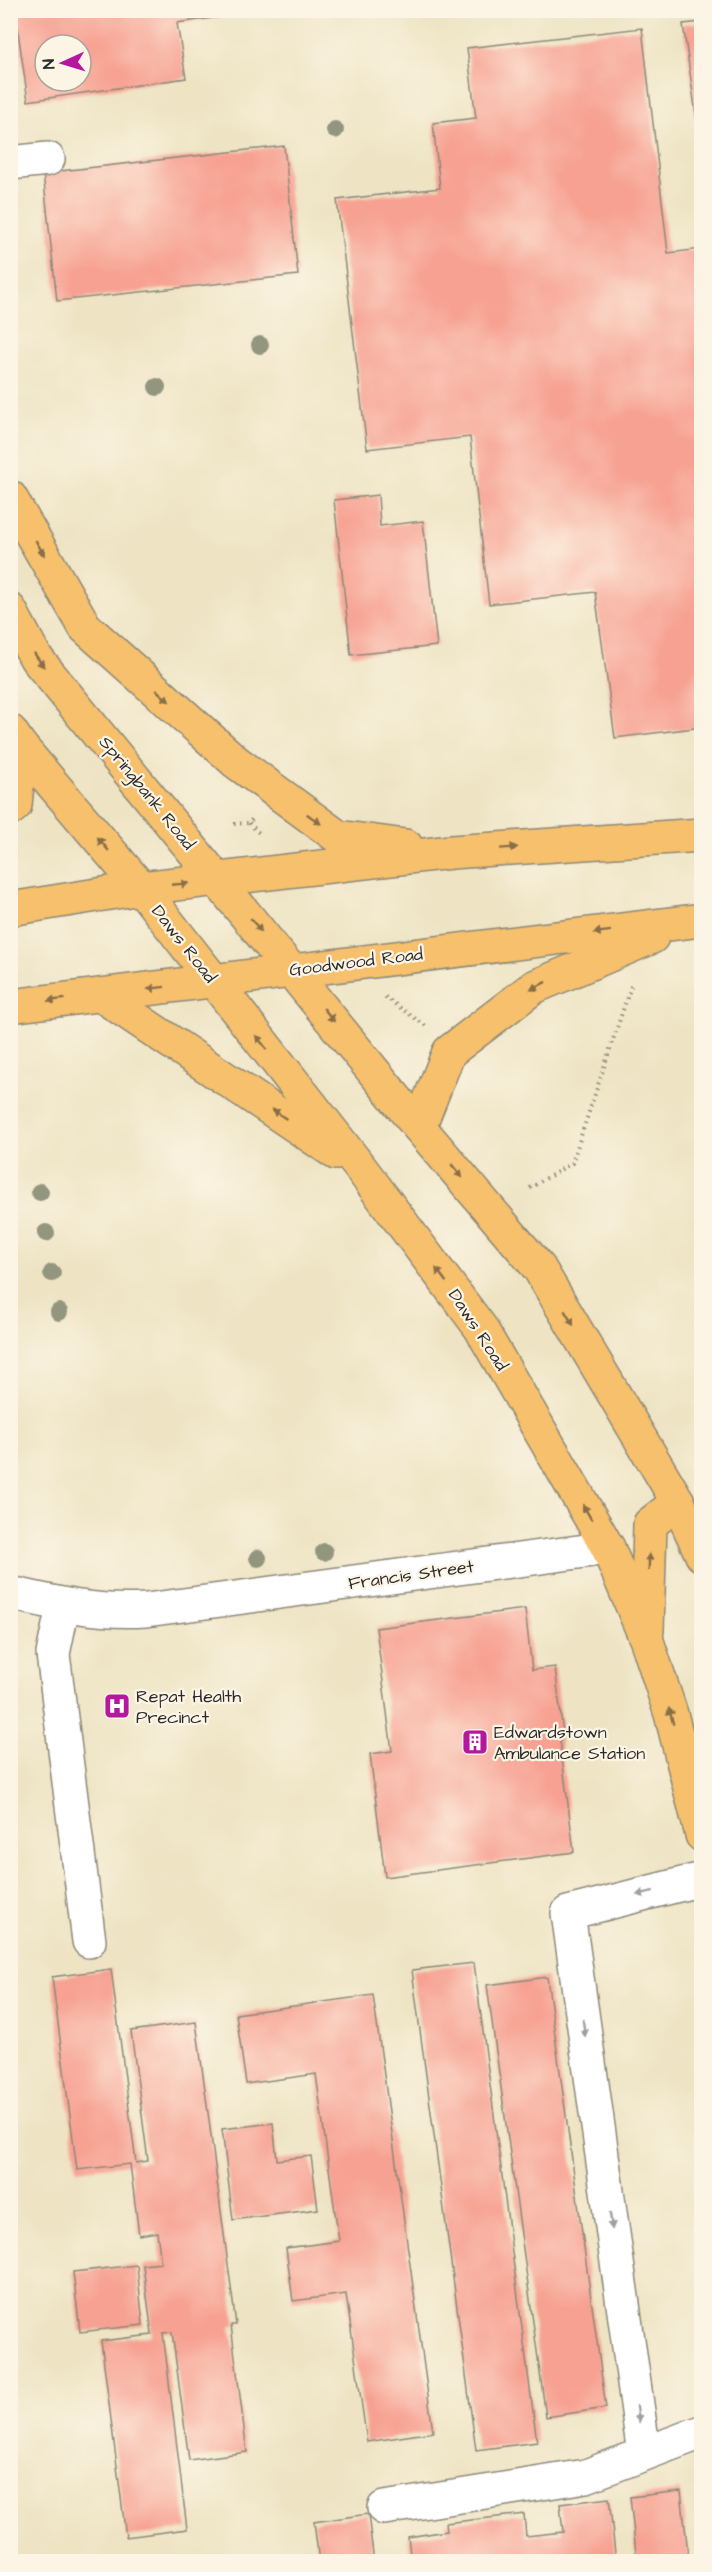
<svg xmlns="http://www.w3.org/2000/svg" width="712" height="2572" viewBox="0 0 712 2572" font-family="'Architects Daughter',sans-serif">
<rect width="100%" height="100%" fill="#fcf5e5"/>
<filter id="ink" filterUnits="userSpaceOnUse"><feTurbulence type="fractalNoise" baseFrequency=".0167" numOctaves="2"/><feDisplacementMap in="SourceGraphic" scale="12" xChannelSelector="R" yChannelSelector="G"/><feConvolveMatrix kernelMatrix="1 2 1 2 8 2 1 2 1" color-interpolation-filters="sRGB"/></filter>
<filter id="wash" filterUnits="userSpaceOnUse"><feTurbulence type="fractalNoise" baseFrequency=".008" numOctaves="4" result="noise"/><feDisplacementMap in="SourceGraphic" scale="24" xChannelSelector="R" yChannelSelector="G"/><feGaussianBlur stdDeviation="1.35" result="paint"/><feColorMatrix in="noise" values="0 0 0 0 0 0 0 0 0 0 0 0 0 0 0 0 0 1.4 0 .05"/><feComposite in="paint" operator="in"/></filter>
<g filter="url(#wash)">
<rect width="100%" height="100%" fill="#eee4c4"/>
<g id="blocks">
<g fill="#f7a192" fill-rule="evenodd">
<path d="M15,10H256V12L177,23L186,78L28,101ZM45,45H81V81H45Z"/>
<path d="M702,22V143H700L683,24Z"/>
<path d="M642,28L668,253L702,249V727L615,738L595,592L489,604L470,437L367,449L337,200L440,188L433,123L476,118L467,48Z"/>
<path d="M284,146L298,275L57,301L43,173Z"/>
<path d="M378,495L380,526L423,521L437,646L351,655L334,500Z"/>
<path d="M525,1609L532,1670L555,1667L563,1733H559L574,1852L385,1877L370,1754L392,1751L376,1628Z"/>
<path d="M474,1963L537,2442L476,2450L412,1970Z"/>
<path d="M111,1969L136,2163L148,2161L131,2031L196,2022L236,2325H231L247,2452L189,2460L172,2332L163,2333L187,2529L126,2537L101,2341L152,2335L143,2265L161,2263L157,2232L139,2235L130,2164L77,2170L52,1977Z"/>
<path d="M547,1977L606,2408L546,2417L487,1985Z"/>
<path d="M373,1995L433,2432L367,2442L346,2294L293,2301L286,2248L339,2241L316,2074L246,2084L236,2014Z"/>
<path d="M273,2123L277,2160L311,2156L318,2209L233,2220L222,2129Z"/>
<path d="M137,2265L143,2325L80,2332L73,2272Z"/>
<path d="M681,2491L689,2562H637L630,2497Z"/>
<path d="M609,2498L616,2562H411L408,2537L447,2531L446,2523L524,2514L526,2536L563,2532L560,2504Z"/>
<path d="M368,2514L374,2562H319L314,2522Z"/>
</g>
</g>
</g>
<g filter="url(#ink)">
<use href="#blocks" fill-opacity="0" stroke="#8c8878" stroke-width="1.5"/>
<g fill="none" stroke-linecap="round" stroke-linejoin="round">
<defs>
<g id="minor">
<path d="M10,163L48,159"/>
<path d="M10,1593C58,1604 97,1613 146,1610L608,1548"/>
<path d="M63,1606L53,1654L89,1941"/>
<path d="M644,2454L568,1913L702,1879"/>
<path d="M384,2508L586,2476L702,2432"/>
</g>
<g id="major">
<path d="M10,497L85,627L236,762L338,837L406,846"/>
<path d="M10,610L36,658L419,1127L539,1268L678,1502L702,1555"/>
<path d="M10,731L21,747L141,888L362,1170L480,1327L608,1548L647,1641L671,1714L702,1835"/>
<path d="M10,809L15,805L21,747"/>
<path d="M10,909L141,888L451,852L702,835"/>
<path d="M101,995L336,1153"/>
<path d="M10,1006L702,920"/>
<path d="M419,1127L449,1052L534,987L652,937"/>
<path d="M647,1631L650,1524L678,1502"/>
</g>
</defs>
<use href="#minor" stroke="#8c8878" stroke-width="36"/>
<use href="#major" stroke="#8c8878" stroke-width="36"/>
<g stroke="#8c8878" stroke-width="4" stroke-dasharray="1.5 4.5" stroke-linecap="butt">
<path d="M249,823L259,833"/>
<path d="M234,824L249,823L253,818"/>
<path d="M385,997L426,1026"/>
<path d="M530,1188L572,1163L632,983"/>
</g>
<use href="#minor" stroke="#fff" stroke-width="33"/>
<use href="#major" stroke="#f7c06c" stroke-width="33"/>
</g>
<g fill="#93967e">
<circle cx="335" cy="130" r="9"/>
<circle cx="260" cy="345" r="9"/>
<circle cx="157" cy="387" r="9"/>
<circle cx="40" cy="1192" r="9"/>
<circle cx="46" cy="1233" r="9"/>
<circle cx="52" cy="1273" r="9"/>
<circle cx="59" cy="1312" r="9"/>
<circle cx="324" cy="1552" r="9"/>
<circle cx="258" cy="1558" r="9"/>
</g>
<defs><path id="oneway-solid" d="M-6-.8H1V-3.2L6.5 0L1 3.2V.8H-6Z" transform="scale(1.5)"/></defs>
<g fill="#876e48">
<use href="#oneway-solid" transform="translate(40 548) rotate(60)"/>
<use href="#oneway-solid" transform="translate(39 660) rotate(54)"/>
<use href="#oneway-solid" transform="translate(163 696) rotate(42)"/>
<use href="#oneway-solid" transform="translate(314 819) rotate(36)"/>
<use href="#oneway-solid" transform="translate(103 844) rotate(-130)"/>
<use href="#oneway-solid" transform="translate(509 848) rotate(-4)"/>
<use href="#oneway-solid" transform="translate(180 884) rotate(-5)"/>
<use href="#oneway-solid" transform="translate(256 925) rotate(51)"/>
<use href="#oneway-solid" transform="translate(602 932) rotate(173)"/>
<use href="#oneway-solid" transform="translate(538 986) rotate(153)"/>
<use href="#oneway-solid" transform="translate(156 988) rotate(173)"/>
<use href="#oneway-solid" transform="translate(56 1000) rotate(173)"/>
<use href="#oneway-solid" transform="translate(329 1015) rotate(51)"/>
<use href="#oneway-solid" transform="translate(261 1042) rotate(-129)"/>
<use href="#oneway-solid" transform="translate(279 1114) rotate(-146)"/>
<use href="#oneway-solid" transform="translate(457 1171) rotate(50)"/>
<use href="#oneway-solid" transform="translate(441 1275) rotate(-127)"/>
<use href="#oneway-solid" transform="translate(569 1318) rotate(59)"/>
<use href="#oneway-solid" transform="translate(587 1512) rotate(-120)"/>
<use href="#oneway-solid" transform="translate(649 1562) rotate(-88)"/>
<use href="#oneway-solid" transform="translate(671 1716) rotate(-106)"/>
</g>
<g fill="#a0a0a0">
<use href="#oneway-solid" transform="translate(645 1893) rotate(166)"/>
<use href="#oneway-solid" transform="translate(584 2028) rotate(82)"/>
<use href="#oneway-solid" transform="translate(611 2221) rotate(82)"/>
<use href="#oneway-solid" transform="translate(638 2414) rotate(82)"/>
</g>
</g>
<defs>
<symbol id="hospital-square" viewBox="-11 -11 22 22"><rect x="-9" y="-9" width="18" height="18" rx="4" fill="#b5179e" stroke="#fcf5e5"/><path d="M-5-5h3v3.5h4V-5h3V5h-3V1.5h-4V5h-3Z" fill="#fff"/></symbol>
<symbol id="building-square" viewBox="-11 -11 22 22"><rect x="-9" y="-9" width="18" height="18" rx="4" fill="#b5179e" stroke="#fcf5e5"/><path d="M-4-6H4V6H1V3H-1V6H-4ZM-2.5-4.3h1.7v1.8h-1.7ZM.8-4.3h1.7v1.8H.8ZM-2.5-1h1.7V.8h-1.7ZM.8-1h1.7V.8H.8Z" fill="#fff"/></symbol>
</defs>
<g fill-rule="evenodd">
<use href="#hospital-square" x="102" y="1691" width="30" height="30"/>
<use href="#building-square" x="460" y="1727" width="30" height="30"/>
</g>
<g text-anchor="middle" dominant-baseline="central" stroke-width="4.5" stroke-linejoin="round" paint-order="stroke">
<g font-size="18" fill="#2b2b2b" stroke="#fcf5e5">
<text transform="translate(147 793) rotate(51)">Springbank Road</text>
<text transform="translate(184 944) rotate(52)">Daws Road</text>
<text transform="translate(356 962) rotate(-7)">Goodwood Road</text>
<text transform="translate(478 1330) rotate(57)">Daws Road</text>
<text transform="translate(411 1575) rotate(-8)">Francis Street</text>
</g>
<g font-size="18" fill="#2b2b2b" stroke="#fcf5e5" text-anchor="start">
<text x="136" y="1696">Repat Health<tspan x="136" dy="21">Precinct</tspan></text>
<text x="494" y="1732">Edwardstown<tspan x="494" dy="21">Ambulance Station</tspan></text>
</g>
</g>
<rect width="712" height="2572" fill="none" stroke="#fcf5e5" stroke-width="36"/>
<g transform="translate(63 63) rotate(266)"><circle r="28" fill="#fcf5e5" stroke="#a8a49b" stroke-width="1.5"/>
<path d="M0-4.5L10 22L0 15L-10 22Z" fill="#b5179e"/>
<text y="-9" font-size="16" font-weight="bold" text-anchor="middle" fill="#2b2b2b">N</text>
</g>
</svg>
